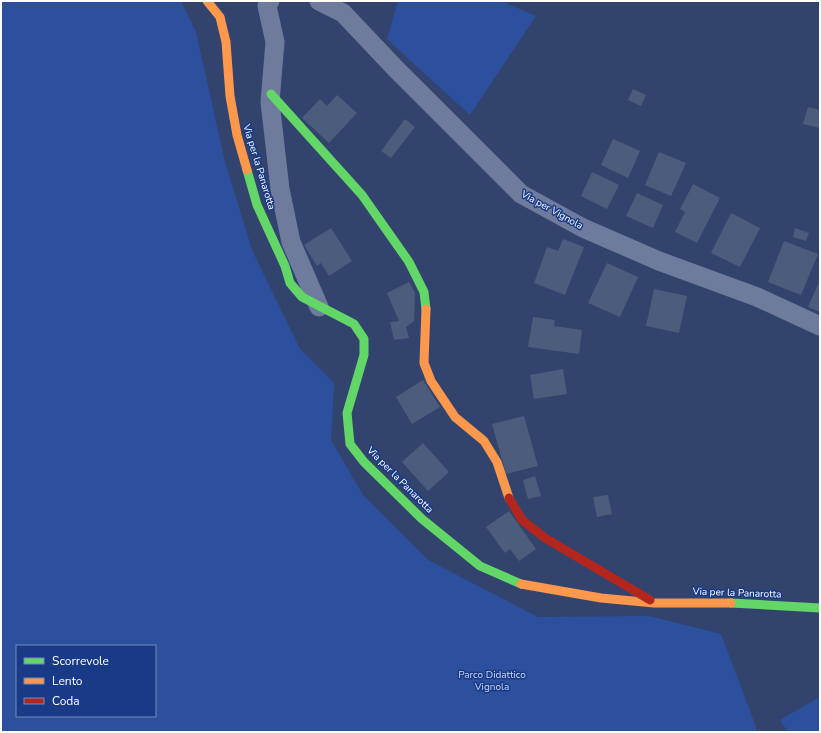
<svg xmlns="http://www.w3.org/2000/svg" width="821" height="733" viewBox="0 0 821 733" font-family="'Nunito Sans',sans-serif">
<rect width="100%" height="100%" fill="#32446e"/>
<g fill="#2d509e" fill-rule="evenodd">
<path d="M1,1H181L196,32L225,162L252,250L300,349L334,383L331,440L363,495L428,560L538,617L649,616L721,634L756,727V732H1ZM17,646H155V716H17Z"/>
<path d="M398,1H501L536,16L470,115L387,39Z"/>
<path d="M820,697V732H788L780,720Z"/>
</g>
<g fill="#4c5c7d">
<path d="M633,89L646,95L641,106L628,100Z"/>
<path d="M337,95L357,113L329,143L302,118L320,99L327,106Z"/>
<path d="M808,107L820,110V128L803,124Z"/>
<path d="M405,119L415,127L391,158L381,151Z"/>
<path d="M613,139L640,151L628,178L601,165Z"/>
<path d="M659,152L686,163L671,196L645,185Z"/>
<path d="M592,172L619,185L607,209L581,196Z"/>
<path d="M693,184L720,198L697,243L675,232L685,212L680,209Z"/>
<path d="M637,193L663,205L653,228L626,216Z"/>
<path d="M731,213L760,228L740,267L711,253Z"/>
<path d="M331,228L352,261L329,276L321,263L317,266L304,245Z"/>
<path d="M795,228L809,233L806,241L793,237Z"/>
<path d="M563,239L584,247L565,295L534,283L547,247L558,251Z"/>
<path d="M784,241L818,254L801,295L768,282Z"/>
<path d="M607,263L638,277L620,317L588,303Z"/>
<path d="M820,280V312L808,307Z"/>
<path d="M409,282L415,293L414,321L406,327L409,338L394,340L390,322L399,321L387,293Z"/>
<path d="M654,289L687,296L679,333L646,326Z"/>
<path d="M533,317L555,320L554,326L582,330L579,354L528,347Z"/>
<path d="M563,369L567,394L534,399L530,375Z"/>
<path d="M423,380L440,407L412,424L396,397Z"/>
<path d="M524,416L538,466L506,474L492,424Z"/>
<path d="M423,443L449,472L428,491L402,462Z"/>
<path d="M535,476L541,496L528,499L523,480Z"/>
<path d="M608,495L612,514L597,517L593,497Z"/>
<path d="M509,511L536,549L519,561L510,549L505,553L486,527Z"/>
</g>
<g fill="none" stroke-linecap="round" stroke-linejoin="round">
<g stroke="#6e7b9c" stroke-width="19">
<path d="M270,1L267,6L275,42L270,102L280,189L291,242L319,307"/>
<path d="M319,1L343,13L395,68L521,194L583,228L659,261L757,297L820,326"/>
</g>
<g stroke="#63d668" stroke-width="9">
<path d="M271,94L362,195L409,262L424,292L426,309"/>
<path d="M247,170L257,205L285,266L290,283L302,297L354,324L364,339V355L347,413L350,444L364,462L422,519L480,566L521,584"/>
<path d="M731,603L820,608"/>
</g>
<g stroke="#ff974d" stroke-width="9">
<path d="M207,1L220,17L226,42L230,96L237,135L247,170"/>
<path d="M426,309L424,363L431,381L455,417L484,441L497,462L509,498"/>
<path d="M521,584L601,598L654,603H731"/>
</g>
<path stroke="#b3261e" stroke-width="9" d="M509,498L522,520L545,538L650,600"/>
</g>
<g text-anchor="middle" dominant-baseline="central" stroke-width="3" stroke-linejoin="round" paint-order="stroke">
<g font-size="10" fill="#fff" stroke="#193a87">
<text transform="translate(259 167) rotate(73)">Via per la Panarotta</text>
<text transform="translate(552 210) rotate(29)">Via per Vignola</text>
<text transform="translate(400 480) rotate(45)">Via per la Panarotta</text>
<text transform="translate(737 593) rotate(2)">Via per la Panarotta</text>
</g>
<g font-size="10" fill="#c6d6f9" stroke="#193a87">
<text x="492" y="675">Parco Didattico<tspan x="492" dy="12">Vignola</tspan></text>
</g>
</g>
<rect width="821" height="733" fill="none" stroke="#ffffff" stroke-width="4"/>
<rect x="16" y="645" width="140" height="72" fill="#193a87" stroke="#7589b7"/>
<rect x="24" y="658" width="20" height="6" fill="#63d668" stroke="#7589b7"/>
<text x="52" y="665" font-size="12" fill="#ffffff">Scorrevole</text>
<rect x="24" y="678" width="20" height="6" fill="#ff974d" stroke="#7589b7"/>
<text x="52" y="685" font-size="12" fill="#ffffff">Lento</text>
<rect x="24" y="698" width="20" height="6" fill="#b3261e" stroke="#7589b7"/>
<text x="52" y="705" font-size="12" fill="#ffffff">Coda</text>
</svg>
